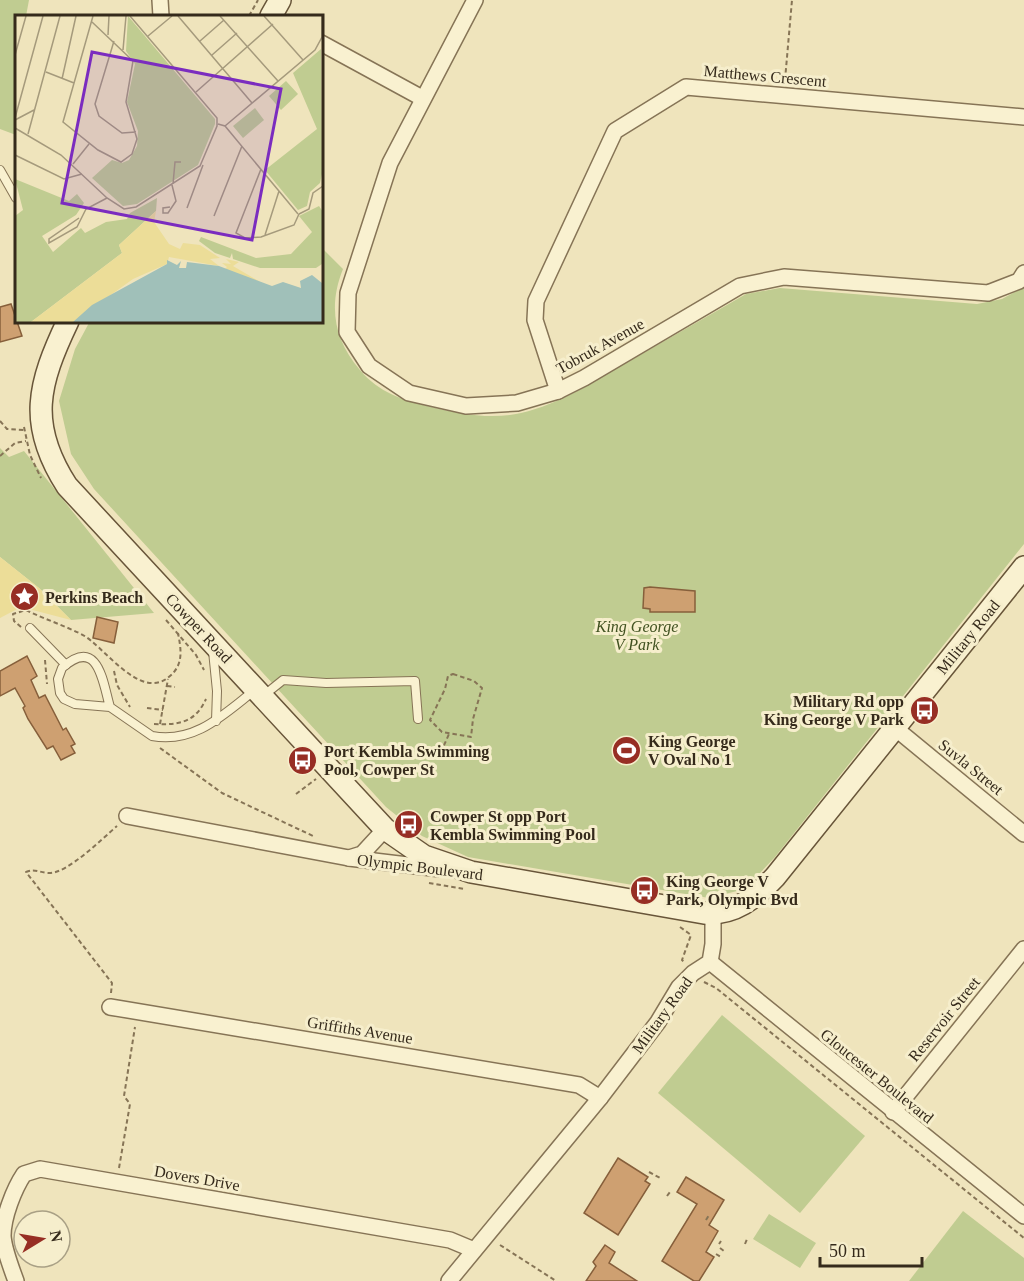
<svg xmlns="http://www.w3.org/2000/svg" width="1024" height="1281" viewBox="0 0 1024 1281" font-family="Georgia,serif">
<rect width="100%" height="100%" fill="#efe4bc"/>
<g fill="#c0cc91">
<path d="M0,0H29L26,16H16V135L0,129Z"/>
<path d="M321,247L343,269C328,306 334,340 360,370C379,393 403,400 431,407C460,414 491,420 521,413C560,404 593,382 628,362C667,339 707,317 746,294L780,288L977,304L1002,299L1024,287V544L775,857L745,889L709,898L468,857L422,836L386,807L94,489L71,454L59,401L75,349L90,321H321Z"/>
<path d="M0,448L9,457L24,451L154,613L71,620L39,588L0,557Z"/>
<path d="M722,1015L865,1136L800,1213L658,1093Z"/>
<path d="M963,1211L1024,1258V1281H909Z"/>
<path d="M769,1214L816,1243L800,1268L753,1239Z"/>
</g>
<path fill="#ecdd98" d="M0,557L39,588L71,620L21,607L0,618Z"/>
<g fill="#cea071" stroke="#865f3b" stroke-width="1.5">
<path d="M11,304L22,336L0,342V307Z"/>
<path d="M650,587L695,591V612H650V609L643,608L644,588Z"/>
<path d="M97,617L118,622L114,643L93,638Z"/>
<path d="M27,656L37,676L31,680L39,698L45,695L63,730L66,728L75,744L71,746L75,753L61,760L53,746L47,749L28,719L23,708L25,706L15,688L0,696V671Z"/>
<path d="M618,1158L648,1177L645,1181L650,1184L618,1235L584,1213Z"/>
<path d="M686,1177L724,1200L709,1225L718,1231L706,1252L714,1257L699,1281H694L662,1261L697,1204L677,1192Z"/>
<path d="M605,1245L615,1252L609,1263L637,1281H586L596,1266L593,1262Z"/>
</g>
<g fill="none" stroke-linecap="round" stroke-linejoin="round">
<defs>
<g id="service">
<path d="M0,170L16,198"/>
<path d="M30,628L66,665"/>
<path d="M213,651L217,691L216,721"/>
<path d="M263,696L283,680L326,683L415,681L418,719"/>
<path d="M110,707C103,684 99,635 62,668L58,679L60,693L64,699L75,704L110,707L152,736C195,744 224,714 255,690"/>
</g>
<g id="minor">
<path d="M160,0L161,16"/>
<path d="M475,0L390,163L348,293L347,332L369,366L409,393L466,406L517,403L558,391L584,378L740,286L784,277L988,293L1019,281L1024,273"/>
<path d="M321,43L422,98"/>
<path d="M558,391L535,320L536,301L615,131L686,87L1024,117"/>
<path d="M895,728L1024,834"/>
<path d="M127,816L349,858L441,869"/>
<path d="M349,858L362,854L385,829"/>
<path d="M710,962L1024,1216"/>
<path d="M110,1007L579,1085L600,1098"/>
<path d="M893,1112L1024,949"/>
<path d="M16,1281C11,1267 4,1250 3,1236C3,1217 14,1189 24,1174L40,1169L450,1240L474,1250"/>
<path d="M449,1281L600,1098L658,1022L679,987L693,973L710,962L713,944V914"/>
</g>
<g id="secondary">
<path d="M271,16L280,0"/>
<path d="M68,321C38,384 27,424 67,486L385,829L424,856L471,872L704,913C735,915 755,898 775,877L1024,567"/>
</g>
</defs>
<use href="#service" stroke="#867456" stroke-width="10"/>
<use href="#minor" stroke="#867456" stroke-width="18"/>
<use href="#secondary" stroke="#685539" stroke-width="24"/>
<g stroke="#867456" stroke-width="2" stroke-dasharray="4.5 3" stroke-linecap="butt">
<path d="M249,16L258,0"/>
<path d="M785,80L792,0"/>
<path d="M0,421L7,429L24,430"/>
<path d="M24,427L30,455L41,478"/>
<path d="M0,456L15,443L26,441"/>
<path d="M166,620L196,655L204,670"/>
<path d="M21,627L14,621L13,614L26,610C44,619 63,625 81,634C104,645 140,703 170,676C184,664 181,649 178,633"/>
<path d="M45,660L47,684"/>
<path d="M114,671L117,685L130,707"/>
<path d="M453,674L474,681L482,688L473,719L471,737L442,732L430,720L445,689L448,676Z"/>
<path d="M167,686L175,687"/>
<path d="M147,708L163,710"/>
<path d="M154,724C179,725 195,723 206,699"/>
<path d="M160,724L168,679"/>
<path d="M160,748L222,793L313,836"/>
<path d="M426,755L441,752L449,734"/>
<path d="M296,794L316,779"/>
<path d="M429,883L465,889"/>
<path d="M680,927L691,935L682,960L685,963"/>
<path d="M704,982L716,988L1024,1238"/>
<path d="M111,993L112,983L26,872C35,868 40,873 49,873C67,874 103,838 117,826"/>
<path d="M119,1168L130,1104L124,1096L135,1027"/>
<path d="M649,1172L662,1179"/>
<path d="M667,1196L670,1192"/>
<path d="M706,1220L709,1215"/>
<path d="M719,1244L721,1241"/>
<path d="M745,1244L747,1239"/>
<path d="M500,1245L556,1281"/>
<path d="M720,1248L724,1251"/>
<path d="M716,1254L721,1257"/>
</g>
<use href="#service" stroke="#f9f1d0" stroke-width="8"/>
<use href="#minor" stroke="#f9f1d0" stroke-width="15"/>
<use href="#secondary" stroke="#f9f1d0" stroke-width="21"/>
</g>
<defs>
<symbol id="sight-disc" viewBox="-11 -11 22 22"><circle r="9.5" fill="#972e24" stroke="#f6eecc"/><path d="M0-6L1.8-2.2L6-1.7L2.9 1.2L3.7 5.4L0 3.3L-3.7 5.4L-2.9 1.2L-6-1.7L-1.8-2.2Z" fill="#fff"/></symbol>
<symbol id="bus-disc" viewBox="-11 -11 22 22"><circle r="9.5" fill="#972e24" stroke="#f6eecc"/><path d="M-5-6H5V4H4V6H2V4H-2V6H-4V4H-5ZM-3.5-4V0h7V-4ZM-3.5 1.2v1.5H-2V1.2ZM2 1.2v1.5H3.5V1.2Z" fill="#fff"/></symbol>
<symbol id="stadium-disc" viewBox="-11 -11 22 22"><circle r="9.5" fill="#972e24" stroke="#f6eecc"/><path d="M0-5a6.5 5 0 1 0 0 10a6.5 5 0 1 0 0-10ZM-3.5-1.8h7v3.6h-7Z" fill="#fff"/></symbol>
</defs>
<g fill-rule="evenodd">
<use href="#sight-disc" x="8" y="580" width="33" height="33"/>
<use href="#bus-disc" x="908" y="694" width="33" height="33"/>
<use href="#stadium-disc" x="610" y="734" width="33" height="33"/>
<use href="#bus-disc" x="286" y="744" width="33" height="33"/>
<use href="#bus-disc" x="392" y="808" width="33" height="33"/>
<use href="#bus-disc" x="628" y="874" width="33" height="33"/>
</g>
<g text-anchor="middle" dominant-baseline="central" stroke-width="6" stroke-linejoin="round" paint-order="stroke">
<g font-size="16" fill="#352a1b" stroke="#f6eecc">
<text transform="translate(765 76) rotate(5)">Matthews Crescent</text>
<text transform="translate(600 346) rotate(-29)">Tobruk Avenue</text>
<text transform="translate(199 628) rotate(47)">Cowper Road</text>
<text transform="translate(968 637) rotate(-51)">Military Road</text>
<text transform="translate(971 767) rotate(39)">Suvla Street</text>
<text transform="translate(420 867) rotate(7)">Olympic Boulevard</text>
<text transform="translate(662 1015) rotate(-54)">Military Road</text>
<text transform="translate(944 1019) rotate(-51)">Reservoir Street</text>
<text transform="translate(360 1030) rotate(9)">Griffiths Avenue</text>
<text transform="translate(877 1076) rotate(39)">Gloucester Boulevard</text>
<text transform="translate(197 1178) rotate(10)">Dovers Drive</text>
</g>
<g font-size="16" font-weight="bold" fill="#352a1b" stroke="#f6eecc" text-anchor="start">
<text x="45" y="597">Perkins Beach</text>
<text x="904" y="701" text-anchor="end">Military Rd opp<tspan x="904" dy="18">King George V Park</tspan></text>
<text x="648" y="741">King George<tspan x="648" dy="18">V Oval No 1</tspan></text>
<text x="324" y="751">Port Kembla Swimming<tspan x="324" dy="18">Pool, Cowper St</tspan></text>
<text x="430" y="816">Cowper St opp Port<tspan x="430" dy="18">Kembla Swimming Pool</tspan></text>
<text x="666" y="881">King George V<tspan x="666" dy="18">Park, Olympic Bvd</tspan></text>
</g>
<g font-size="16" font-style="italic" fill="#415221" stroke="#f6eecc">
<text x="637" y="626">King George<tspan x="637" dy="18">V Park</tspan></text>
</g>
</g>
<g transform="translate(15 15)">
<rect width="308" height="308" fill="#efe4bc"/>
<path d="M113,1L200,104V109L183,150L122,189L108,191L77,163L97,145L107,148L114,145L122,131L123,116L112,87L120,49L111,36ZM306,34L307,159L305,168L295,177L292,191L283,195L250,155L302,114L278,58ZM271,66L283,79L266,95L254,81ZM240,93L249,105L228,123L218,111ZM0,164L54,186L62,179L69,188L61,200L27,221L38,237L66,213L70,218L91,207L112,204L115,198L142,183L141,196L104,230L107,238L16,307H0V201L8,195ZM304,191L308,197L307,249L301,253H245L218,244L217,238L215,243L200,238L184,226L186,222L241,243L276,239L297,217L284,201Z" fill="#c0cc91"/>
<path d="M141,196L139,207L154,229L165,234L168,228L185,230L205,243L195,244L204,251L154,242L152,249L118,264L58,307H16L107,238L104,230ZM211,244L224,247L218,251L252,271L209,255L212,252L207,248L216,249Z" fill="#ecdd98"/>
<path d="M152,245L162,250L166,246L164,253H171L172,247L204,251L257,271L268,267L286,273L285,266L297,260L307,268V307H58L77,290L152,249Z" fill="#a0c0b9"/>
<path fill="none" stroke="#a59a7c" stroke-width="1.5" d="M163,1L237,88M205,1L263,66M249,1L288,45M77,7L118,46L111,87L122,124L117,139L106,147L83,135L48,107L78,1M93,20L94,1M133,21L157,1M99,26L80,89L84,101L107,118L121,117M185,26L209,5M108,35L111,1M0,40L11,1M197,40L222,18M31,57L59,68M47,64L61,1M181,77L258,9M0,103L28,1M0,105L19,95M203,109L210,111L283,199M210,111L300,35L307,22V1M0,113L46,140L92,183L109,194L121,192L185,151L202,111V103L115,1M13,119L45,1M0,140L49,164L67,159M58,149L74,129M246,154L221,218L230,223L246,222L279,210L284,199M158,169L160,147H166M155,192L148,193V198H153L161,186L157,170M172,193L188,150M284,199L294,194L298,178L308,171M199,201L227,131M64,203L34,224V228L62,212L71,194L92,183M250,220L264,176"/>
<path fill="#7b2cbf" fill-opacity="0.15" stroke="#7b2cbf" stroke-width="3" d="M77,37L266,74L237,225L47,188Z"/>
<rect width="308" height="308" fill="none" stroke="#352a1b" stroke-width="3"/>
</g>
<g transform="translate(42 1239) rotate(79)"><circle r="28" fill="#f6eecc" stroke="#a9a085" stroke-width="1.5"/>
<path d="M0-4.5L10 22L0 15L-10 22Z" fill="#972e24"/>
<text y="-9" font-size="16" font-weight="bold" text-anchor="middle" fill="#352a1b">N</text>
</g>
<path d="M820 1257v9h102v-9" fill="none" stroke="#352a1b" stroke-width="3"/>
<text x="829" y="1257" font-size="18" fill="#352a1b" stroke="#f6eecc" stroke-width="4.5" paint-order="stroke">50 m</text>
</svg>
